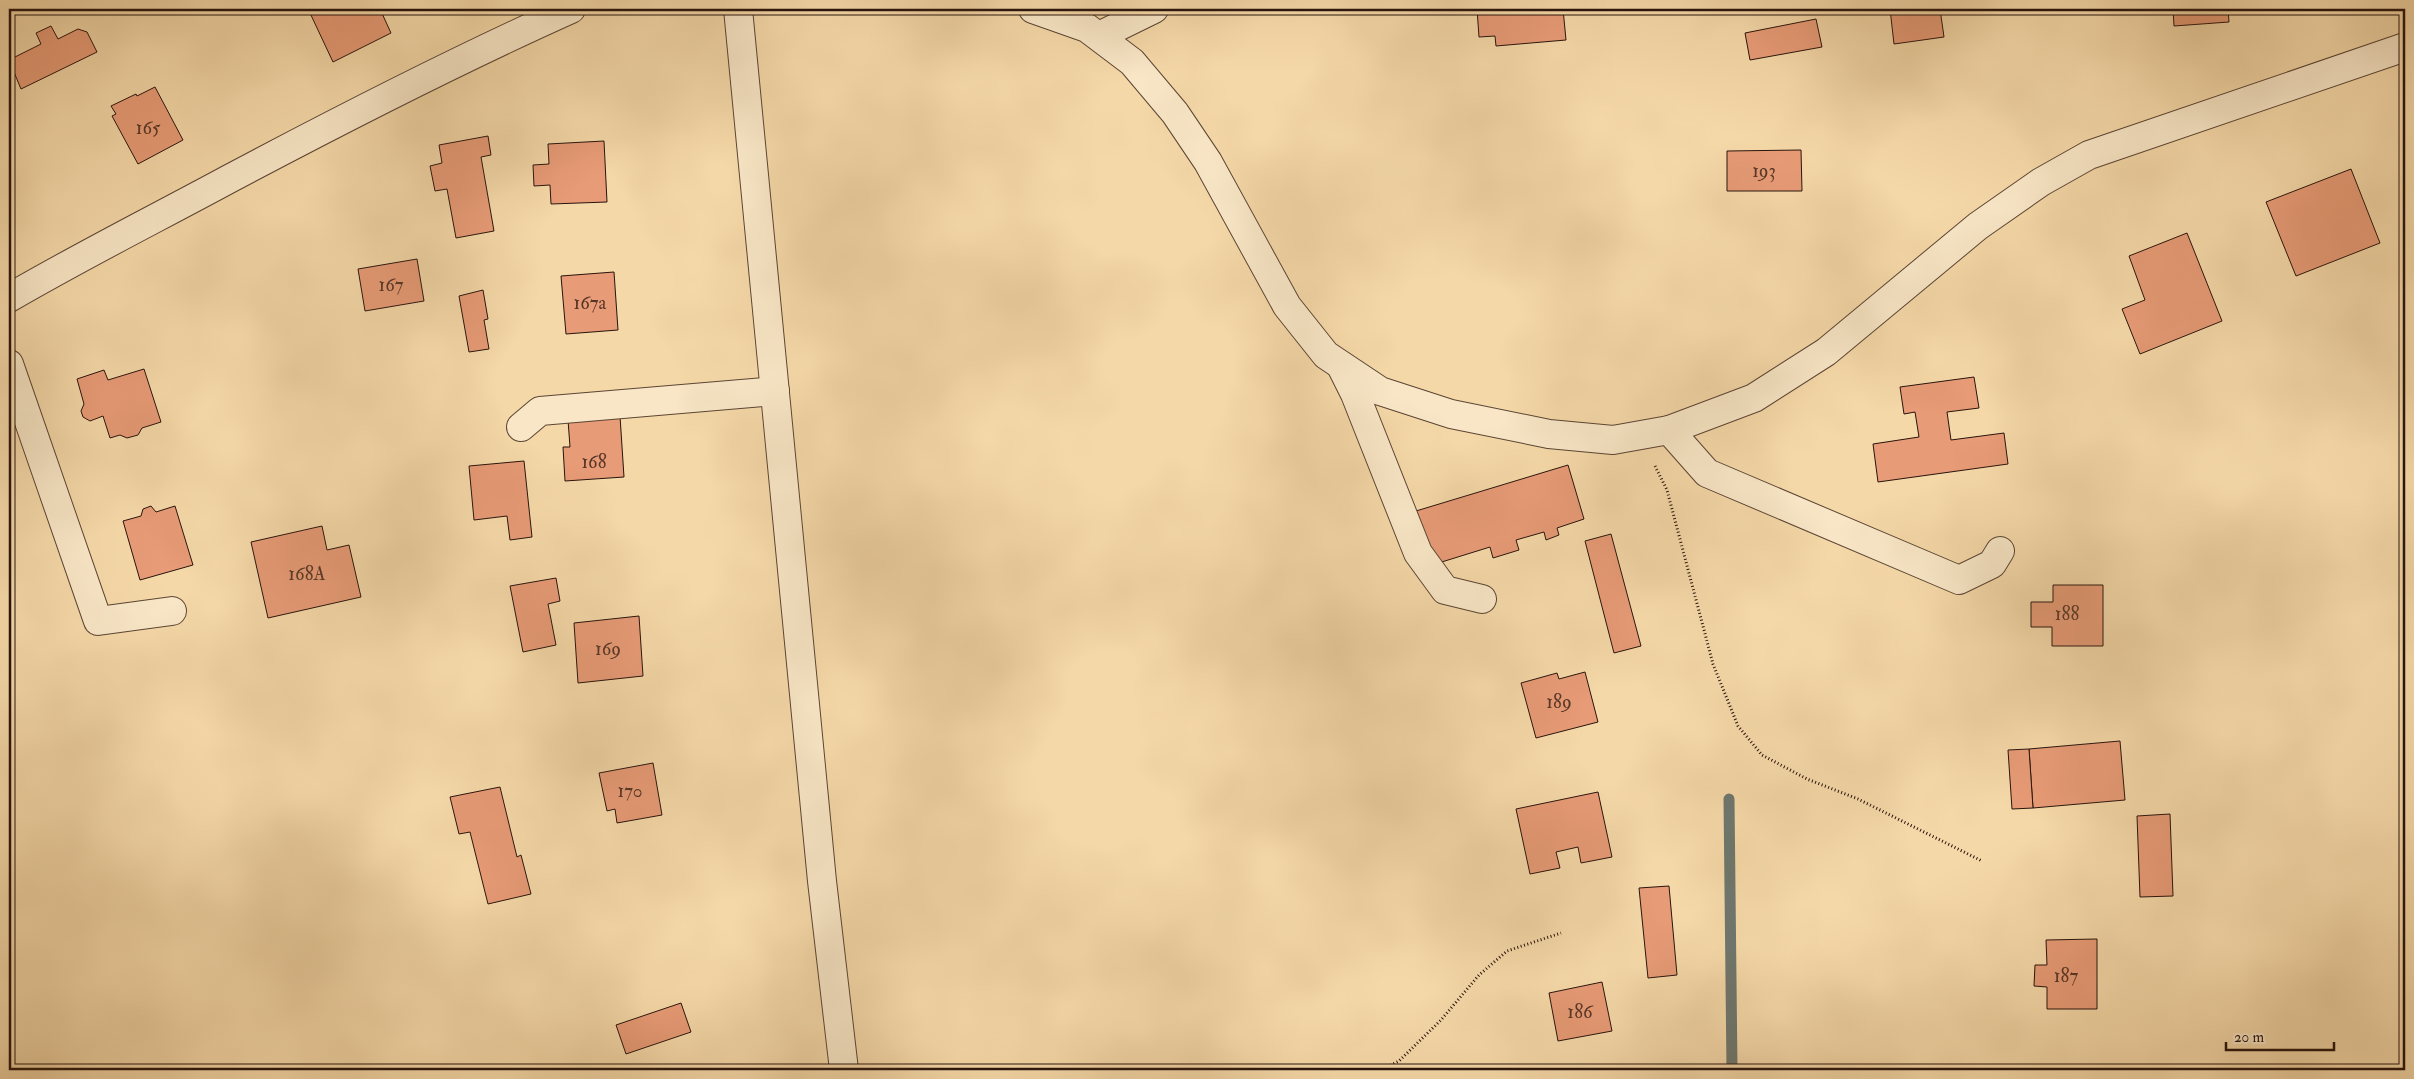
<svg xmlns="http://www.w3.org/2000/svg" width="2414" height="1079" viewBox="0 0 2414 1079" font-family="'IM FELL Double Pica',serif">
<rect width="100%" height="100%" fill="#f5d8a8"/>
<filter id="stains"><feTurbulence type="fractalNoise" baseFrequency=".004" numOctaves="4"/><feColorMatrix values="0 0 0 0 .2 0 0 0 0 .09 0 0 0 0 .02 0 0 0 .5 -.17"/></filter>
<radialGradient id="worn" r=".72"><stop offset=".6" stop-color="#630" stop-opacity="0"/><stop offset="1" stop-color="#630" stop-opacity=".3"/></radialGradient>
<g fill="none" stroke-linecap="round" stroke-linejoin="round">
<path stroke="#6e776e" stroke-width="11" d="M1729,799L1732,1070"/>
</g>
<g fill="#e79b76" stroke="#28140d">
<path d="M312,9H380L391,33L333,62L310,13L313,11Z"/>
<path d="M1477,9H1563L1566,40L1496,46L1495,36L1479,37Z"/>
<path d="M1890,9H1940L1944,37L1894,44Z"/>
<path d="M2173,9H2228L2229,22L2174,26Z"/>
<path d="M1816,19L1822,47L1750,60L1745,33Z"/>
<path d="M51,26L58,39L78,29L87,32L97,52L21,89L9,60L41,44L36,33Z"/>
<path d="M155,87L183,140L138,164L112,116L116,114L111,106L136,94L137,96Z"/>
<path d="M488,136L491,155L481,157L494,231L456,238L447,189L435,191L430,166L442,163L439,145Z"/>
<path d="M604,141L607,202L551,204L550,185L534,186L533,165L549,164L548,144Z"/>
<path d="M1801,150L1802,191H1727V151Z"/>
<path d="M2351,169L2380,243L2296,276L2266,202Z"/>
<path d="M2187,233L2222,321L2140,354L2122,309L2145,300L2129,256Z"/>
<path d="M417,259L424,301L365,311L358,269Z"/>
<path d="M614,272L618,330L566,334L561,276Z"/>
<path d="M483,290L488,319L484,320L489,349L469,352L459,296Z"/>
<path d="M144,369L161,422L142,428L138,435L127,438L120,435L110,438L103,416L90,421L83,417L81,411L84,404L77,379L104,370L108,380Z"/>
<path d="M1974,377L1979,408L1947,412L1951,440L2004,433L2008,464L1878,482L1873,444L1919,437L1915,412L1904,414L1900,387Z"/>
<path d="M620,416L624,477L565,481L563,447H570L568,420Z"/>
<path d="M524,461L532,537L510,540L507,516L474,520L469,466Z"/>
<path d="M1568,465L1584,519L1557,528L1559,535L1546,540L1544,532L1516,540L1519,550L1493,558L1490,547L1432,565L1416,511Z"/>
<path d="M151,506L156,512L175,506L193,565L140,580L123,521L141,516L143,509Z"/>
<path d="M322,526L327,550L349,545L361,597L268,618L251,542Z"/>
<path d="M1611,534L1641,646L1614,653L1585,541Z"/>
<path d="M556,578L560,601L548,604L556,645L523,652L510,586Z"/>
<path d="M2053,585H2103V646H2052V627H2031V602H2053Z"/>
<path d="M639,616L643,676L578,683L574,623Z"/>
<path d="M1585,672L1598,722L1536,738L1521,683L1557,673L1559,679Z"/>
<path d="M2120,741L2125,800L2033,808L2029,749Z"/>
<path d="M2029,749L2033,808L2012,809L2008,750Z"/>
<path d="M653,763L662,815L617,823L615,809L607,811L599,773Z"/>
<path d="M500,787L517,857L521,855L531,894L488,904L470,832L459,834L450,797Z"/>
<path d="M1598,792L1612,857L1581,863L1578,847L1556,852L1560,868L1530,874L1516,809Z"/>
<path d="M2170,814L2173,896L2140,897L2137,816Z"/>
<path d="M1669,886L1677,975L1648,978L1639,888Z"/>
<path d="M2097,939V1009H2047V987L2034,986L2035,965H2047L2046,940Z"/>
<path d="M1602,982L1612,1031L1558,1041L1549,993Z"/>
<path d="M681,1003L691,1032L626,1054L616,1025Z"/>
</g>
<g fill="none" stroke-linecap="round" stroke-linejoin="round">
<defs>
<g id="minor">
<path d="M738,9L822,881L844,1070"/>
<path d="M1033,9L1087,28L1132,62L1175,113L1208,162L1287,306L1326,355L1380,391L1451,414L1549,434L1613,440L1669,430L1754,398L1826,352L1978,226L2041,182L2089,155L2405,47"/>
<path d="M1099,36L1154,9"/>
<path d="M9,298C81,256 155,219 229,179C342,119 455,61 571,9"/>
<path d="M9,364L98,621L172,611"/>
<path d="M1341,366L1355,394L1418,553L1445,590L1482,599"/>
<path d="M521,427L540,411L775,391"/>
<path d="M1669,430L1707,473L1959,580L1992,564L2000,551"/>
</g>
</defs>
<use href="#minor" stroke="#5b4534" stroke-width="30"/>
<g stroke="#28140d" stroke-width="3" stroke-dasharray="1 2.5" stroke-linecap="butt">
<path d="M1655,466L1667,490L1713,664L1738,726L1762,755L1807,779L1858,799L1982,861"/>
<path d="M1381,1070L1399,1061L1441,1020L1479,975L1507,951L1561,933"/>
</g>
<use href="#minor" stroke="#f8e6c6" stroke-width="28"/>
</g>
<g text-anchor="middle" dominant-baseline="central" stroke-width="5" stroke-linejoin="round" paint-order="stroke">
<g font-size="19" fill="#583627">
<text x="148" y="128">165</text>
<text x="1764" y="171">193</text>
<text x="391" y="285">167</text>
<text x="590" y="303">167a</text>
<text x="594" y="462">168</text>
<text x="307" y="574">168A</text>
<text x="2067" y="614">188</text>
<text x="608" y="649">169</text>
<text x="1559" y="702">189</text>
<text x="630" y="791">170</text>
<text x="2066" y="976">187</text>
<text x="1580" y="1012">186</text>
</g>
</g>
<rect width="2414" height="1079" fill="none" stroke="#f5d8a8" stroke-width="30"/>
<rect x="10" y="10" width="2394" height="1059" fill="none" stroke="#28140d" stroke-width="2.5"/>
<rect x="15" y="15" width="2384" height="1049" fill="none" stroke="#28140d"/>
<path d="M2226 1042v8h108v-8" fill="none" stroke="#28140d" stroke-width="2.5"/>
<text x="2234" y="1042" font-size="15" fill="#28140d" stroke="#f8e6c6" stroke-width="4" paint-order="stroke">20 m</text>
<rect width="100%" height="100%" filter="url(#stains)"/>
<rect width="100%" height="100%" fill="url(#worn)"/>
</svg>
